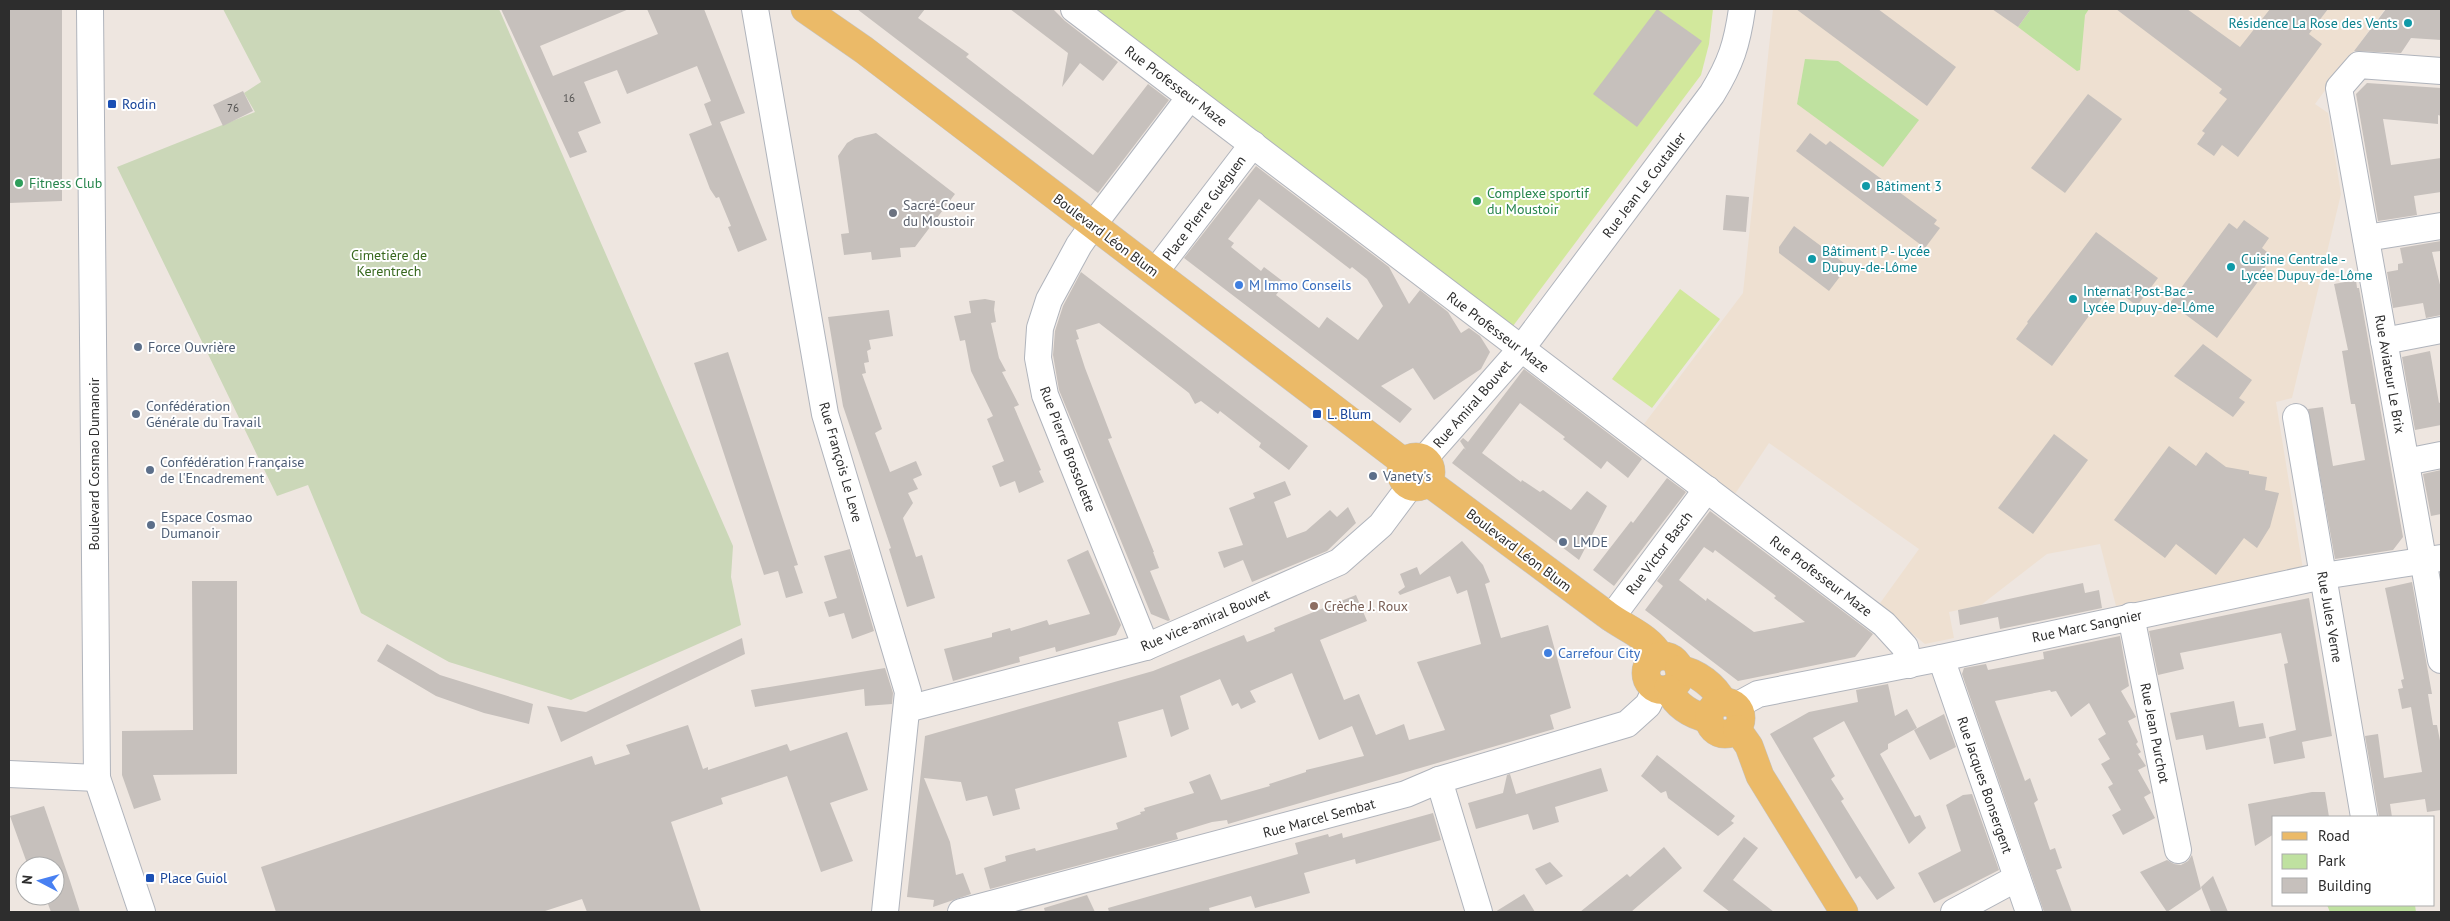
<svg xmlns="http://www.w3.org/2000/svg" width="2450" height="921" viewBox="0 0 2450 921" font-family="'PT Sans',sans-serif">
<rect width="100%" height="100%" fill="#eee6e0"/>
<path fill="#eee0d1" d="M1773,9H2385L2315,104L2328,113L2341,194L2292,398L2276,402L2303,569L2116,606L2100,544L2047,554L1981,605L1949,612L1954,638L1925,644L1878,606L1919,549L1769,443L1733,497L1641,428L1743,293Z"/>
<g fill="#bfe1a0">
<path d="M2031,9H2089L2085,15L2080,70L2077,71L2018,27Z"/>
<path d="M1805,59L1838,61L1919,120L1883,167L1797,104Z"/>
<path d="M2327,905H2415L2416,912H2330Z"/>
</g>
<path fill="#cbd7b8" d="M223,9H499L733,546L731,577L741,625L571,700L449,662L361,613L308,485L277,496L117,167L255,112L244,93L261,82Z"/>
<g fill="#d2e89c">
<path d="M1094,9H1713L1709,44L1701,75L1513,326Z"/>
<path d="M1680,289L1720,319L1652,408L1612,379Z"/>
</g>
<g fill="#c6c0bc" fill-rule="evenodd">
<path d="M9,9H62V201L9,203Z"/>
<path d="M501,9H629L540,46L553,76L658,34L647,9H704L745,113L720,122L767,240L738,252L728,227L731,226L719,197L716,198L710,189L689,134L712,125L704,104L711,101L697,66L627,94L617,70L584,82L601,123L578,132L587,152L570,158Z"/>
<path d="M857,9H925L918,18L969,54L966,57L1093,155L1148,84L1169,100L1098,193Z"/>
<path d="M1010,9H1053L1065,21L1118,62L1103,81L1080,63L1062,87L1068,53Z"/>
<path d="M1657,9L1702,41L1637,127L1593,94Z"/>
<path d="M1796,9H1878L1956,67L1927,106Z"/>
<path d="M1992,9H2031L2018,27Z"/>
<path d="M2116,9H2187L2240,47L2270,9H2328L2309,34L2322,44L2238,157L2222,145L2214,156L2197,144L2205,133L2202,131L2227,99L2219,93L2222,89Z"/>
<path d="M2386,9H2441V40L2411,38L2401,53L2354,51Z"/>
<path d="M2367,83L2441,88V116L2438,115V124L2383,119L2391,165L2441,158V192L2414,196L2417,215L2378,221L2356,94Z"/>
<path d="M243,91L253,111L223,126L213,105Z"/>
<path d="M2088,94L2122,119L2065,193L2031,168Z"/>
<path d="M876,133L955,194L915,247L900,248L901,257L872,260L871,252L844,255L841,234L849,233L838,156L847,143L855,138Z"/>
<path d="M1810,133L1826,145L1830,141L1937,220L1934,224L1940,228L1925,248L1796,151Z"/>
<path d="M1256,166L1389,267L1409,304L1420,290L1448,312L1461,333L1469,328L1480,336L1490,352L1481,369L1434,400L1413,368L1381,386L1412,409L1400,423L1184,258ZM1259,199L1350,269L1352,267L1367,279L1383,306L1358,340L1327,317L1319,328L1276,295L1285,283L1264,267L1261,271L1231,247L1234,243L1228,239Z"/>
<path d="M1726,195L1749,197L1746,232L1723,230Z"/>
<path d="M2244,220L2269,238L2262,248L2271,255L2257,283L2217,338L2170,303L2229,223L2237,229Z"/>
<path d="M1794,226L1848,266L1829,291L1779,253V247Z"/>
<path d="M2096,232L2158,278L2137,306L2111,286L2052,366L2016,339L2028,323L2027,322Z"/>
<path d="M2441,241V251L2432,252L2441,289V315L2426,318L2423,303L2393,308L2387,272L2398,270V264L2403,263L2400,248Z"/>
<path d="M1081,272L1308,446L1289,470L1259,447L1261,443L1220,411L1218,414L1201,401L1195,404L1189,393L1099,323L1076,330L1079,339L1076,340L1085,368L1112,438L1108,439L1154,552H1153L1159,568L1150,571L1170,620L1168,621L1151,614L1059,390L1053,355L1055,331L1063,306Z"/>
<path d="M2356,280L2357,288H2359L2403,537L2393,550L2335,559L2308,409L2323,407L2333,466L2365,460L2355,404H2351L2342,351L2348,350L2334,284Z"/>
<path d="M985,299L995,301L994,310L996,322L991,323L999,358L1006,371L1002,372L1019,405L1014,407L1041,470L1039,471L1044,482L1019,493L1015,481L1000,487L992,466L1004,461L987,419L993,416L971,371L965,340L960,341L954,316L971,313L969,301Z"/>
<path d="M889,310L893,336L869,340L871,349L867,351L869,362L864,363L866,373L862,374L882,429L875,433L890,472L916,461L922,475L913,479L918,489L908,493L913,503L903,518L916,557L922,555L935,598L907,607L889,549L891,548L843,406L828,317Z"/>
<path d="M2203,344L2252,380L2239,398L2245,402L2233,417L2174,376Z"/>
<path d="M2430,351L2439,403L2441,402V425L2415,430L2402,357Z"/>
<path d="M728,352L798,565L794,566L803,593L786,598L778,571L764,575L694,363Z"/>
<path d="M1524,369L1642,459L1628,478L1607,461L1601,469L1563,439L1565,437L1520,403L1482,453L1521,482L1522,480L1540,492L1543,490L1571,510L1587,491L1607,506L1579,560L1452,463L1464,448L1466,450L1460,441L1463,438L1468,442Z"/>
<path d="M2054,434L2088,460L2033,534L1998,508Z"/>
<path d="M2169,446L2196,466L2206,452L2226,467L2249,471V474L2267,477L2265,490L2279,493L2270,527L2257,548L2244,538L2216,575L2176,544L2165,558L2114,520Z"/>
<path d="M2441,470V514L2431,516L2423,474Z"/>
<path d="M1667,478L1686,492L1614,586L1593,570L1631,521L1633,523Z"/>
<path d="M1285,481L1291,495L1274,502L1287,538L1306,531L1330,510L1337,517L1348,507L1356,523L1327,551L1252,582L1243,560L1224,568L1218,552L1243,545L1229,508L1255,498L1253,493Z"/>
<path d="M1710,511L1873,634L1855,657L1738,681L1645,610L1663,586L1657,581ZM1704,547L1713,553L1715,550L1776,596L1774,598L1805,622L1754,632L1707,598L1706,601L1679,580Z"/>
<path d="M1462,541L1483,565L1490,582L1485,584L1501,638L1548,625L1571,708L1550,715L1554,729L1228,824L1227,820L1212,822L1176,833L1178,839L990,889L984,868L1006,861L1005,856L1035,848L1036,851L1118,829L1116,823L1141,814L1140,812L1145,811L1144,808L1194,793L1189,782L1210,774L1221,800L1270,786L1269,784L1306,772V770L1364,756L1352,726L1319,740L1292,673L1250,691L1256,702L1241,709L1238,703L1232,706L1220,679L1180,696L1189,729L1171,737L1163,709L1118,722L1127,757L1015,789L1020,809L993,816L987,796L966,801L961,782L924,778L950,842L956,875L963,873L971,894L933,907L934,900L907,897L925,736L1153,671L1244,635L1247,642L1275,631L1274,628L1356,595L1367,621L1320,640L1344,700L1359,694L1376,735L1404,724L1409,740L1445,730L1417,662L1481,644L1467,590L1457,594L1450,576L1400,595L1398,592L1405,587L1400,574L1417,567L1420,575Z"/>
<path d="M850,549L874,631L852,639L844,613L829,617L824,602L837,598L824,556Z"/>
<path d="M1088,550L1121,625L1116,635L1056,652L1055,647L1019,657L1020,662L953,681L944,649L992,637V633L1010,628L1011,631L1047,620L1049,625L1090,614L1067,560Z"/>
<path d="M192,581H237V774L153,775L161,800L134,809L122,775V731L193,730Z"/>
<path d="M2412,582L2432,694H2428L2433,725H2437L2441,746V810L2427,812L2425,799L2390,804L2392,817H2379L2365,736L2378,734L2384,778L2422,772L2411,707L2402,709L2398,689L2403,688L2401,680L2404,679L2385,588Z"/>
<path d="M2083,583L2085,593L2099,590L2102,608L2000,629L1998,617L1960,625L1958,610Z"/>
<path d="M2309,598L2332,736L2302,742L2305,758L2274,764L2269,737L2296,730L2284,664L2288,663L2281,633L2180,653L2184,669L2158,675L2149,631Z"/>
<path d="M2120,636L2129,686L2121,691L2136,717L2128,721L2138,742L2136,744L2141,752L2138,754L2146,766L2138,770L2151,793L2144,797L2155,818L2123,835L2112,815L2121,810L2108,787L2113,784L2101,764L2110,759L2098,739L2106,734L2089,703L2071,717L2056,691L2051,692L2050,690L1995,701L2025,781L2030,778L2038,800L2034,803L2050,850L2055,848L2062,868L2056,870L2072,912H2044L1962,674L1964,668L1986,664L1988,670L2044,659L2043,652Z"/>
<path d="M742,638L745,654L561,742L547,706L586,712Z"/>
<path d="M387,644L440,675L533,704L529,724L484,713L436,696L377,661Z"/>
<path d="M885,668L893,693L892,704L865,706L864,689L755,707L751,690Z"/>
<path d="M1888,684L1895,716L1907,709L1917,728L1888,744V749L1880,754L1915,817L1920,815L1926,828L1909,844L1844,721L1813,738L1835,776L1831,779L1844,799L1841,801L1895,888L1877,900L1860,876L1856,879L1770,734L1809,712L1858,702L1856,690Z"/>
<path d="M2234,701L2239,727L2263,723L2266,738L2206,750L2203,735L2176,740L2170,713Z"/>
<path d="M1944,714L1956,747L1930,760L1914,730Z"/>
<path d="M688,725L703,769L708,767V770L787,744L790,751L847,732L868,790L830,803L853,861L821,872L787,776L721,798L723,804L671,822L701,912H587L582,899L542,912H276L261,867L592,756L595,765L630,754L626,745Z"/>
<path d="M1657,755L1735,816L1731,821L1734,823L1718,836L1668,798L1666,791L1661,793L1641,776Z"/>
<path d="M1601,768L1608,791L1555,807L1559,822L1533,830L1528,814L1476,829L1468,803L1503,793L1507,775L1510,774L1516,794Z"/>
<path d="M2312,792H2325L2329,817H2274V834L2255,846L2248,804Z"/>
<path d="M1972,794L1999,870L1934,903L1918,873L1961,851L1946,805L1963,795Z"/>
<path d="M44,806L70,881L80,912H51L45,896H55V866H28L10,816Z"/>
<path d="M1433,813L1441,840L1356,864L1355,859L1304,873L1310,893L1255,908L1251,896L1209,908L1210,912H1109L1108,908L1298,854L1295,843L1328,834L1329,837L1342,833L1343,838Z"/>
<path d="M1744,837L1758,848L1733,880L1774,912H1730L1703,891Z"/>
<path d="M1664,847L1682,868L1631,912H1580L1627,874L1630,877Z"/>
<path d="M2192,855L2201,889L2167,912L2140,872L2167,860L2174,864L2181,865L2188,861Z"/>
<path d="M1550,862L1563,876L1546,885L1535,869Z"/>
<path d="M2213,876L2228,912H2211L2201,887Z"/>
<path d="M1524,894L1535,912H1495Z"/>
<path d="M1087,895L1095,912H1045L1044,908Z"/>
</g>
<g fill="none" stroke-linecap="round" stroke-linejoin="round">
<defs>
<g id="minor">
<path d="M90,9L97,778L142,912"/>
<path d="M755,9L825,414L908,692L885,912"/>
<path d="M1074,9L1884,624L1905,647L1909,665"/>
<path d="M2441,71L2359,65L2339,88L2441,660"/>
<path d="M2366,238L2441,226"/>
<path d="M1155,272L1253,144"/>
<path d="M2384,341L2441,330"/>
<path d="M2296,417L2364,817"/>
<path d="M1424,459L1521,349L1712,94C1731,63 1737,44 1742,9"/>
<path d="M2406,462L2441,455"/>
<path d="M2131,616L2178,850"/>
<path d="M1611,618L1707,489"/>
<path d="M1146,647L1045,395L1038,358L1040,328L1049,300L1079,245L1093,225L1190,97"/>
<path d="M1941,658L2029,912"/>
<path d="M1736,706L1758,694L1941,658L2323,576L2441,558"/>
<path d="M907,709L1146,647L1339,562L1381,525L1410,486"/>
<path d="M9,774L97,778"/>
<path d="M1439,780L1479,912"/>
<path d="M961,912L1406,794L1439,780L1627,724L1648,705L1656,688"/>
<path d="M1954,912L2017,878"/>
</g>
<g id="major">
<path d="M805,9L864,50L1405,463"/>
<circle cx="1416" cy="472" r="15"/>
<path d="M1428,482C1487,526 1547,570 1606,614C1624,628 1649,636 1660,656"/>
<circle cx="1663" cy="673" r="17"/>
<path d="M1679,669C1697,672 1715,686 1723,702"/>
<path d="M1668,689C1676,705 1691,715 1709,719"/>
<circle cx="1725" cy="718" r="16"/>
<path d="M1737,729L1749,746L1760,776L1844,912"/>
</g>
</defs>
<use href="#minor" stroke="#b0b4bc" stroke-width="28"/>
<use href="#major" stroke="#c4c4c4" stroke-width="29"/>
<use href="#minor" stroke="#fff" stroke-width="26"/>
<use href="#major" stroke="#ebba68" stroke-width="28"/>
</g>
<g fill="#0f9aa8" stroke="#fff" stroke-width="2">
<circle cx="2408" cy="23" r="5"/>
<circle cx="1866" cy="186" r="5"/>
<circle cx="1812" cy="259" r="5"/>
<circle cx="2231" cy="267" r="5"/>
<circle cx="2073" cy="299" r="5"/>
</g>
<g fill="#1a4fb4" stroke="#fff" stroke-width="2">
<rect x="107" y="99" width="10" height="10" rx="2.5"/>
<rect x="1312" y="409" width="10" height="10" rx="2.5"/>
<rect x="145" y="873" width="10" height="10" rx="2.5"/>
</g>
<g fill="#2e9e5b" stroke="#fff" stroke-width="2">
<circle cx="19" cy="183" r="5"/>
<circle cx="1477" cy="201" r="5"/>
</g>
<circle fill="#6b7280" stroke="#fff" stroke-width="2" cx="893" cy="213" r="5"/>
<g fill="#3f7fe0" stroke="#fff" stroke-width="2">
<circle cx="1239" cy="285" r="5"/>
<circle cx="1548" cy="653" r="5"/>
</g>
<g fill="#5c6f8a" stroke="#fff" stroke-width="2">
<circle cx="138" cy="347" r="5"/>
<circle cx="136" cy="414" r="5"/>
<circle cx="150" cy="470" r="5"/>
<circle cx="1373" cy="476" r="5"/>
<circle cx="151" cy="525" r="5"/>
<circle cx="1563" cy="542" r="5"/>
</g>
<circle fill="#8d6e63" stroke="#fff" stroke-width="2" cx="1314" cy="606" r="5"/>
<g text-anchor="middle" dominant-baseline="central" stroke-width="4" stroke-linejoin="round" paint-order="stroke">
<g font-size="11" fill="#535251">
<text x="569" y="98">16</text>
<text x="233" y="108">76</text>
</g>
<g font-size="14" fill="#0d838f" stroke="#fff" text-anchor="start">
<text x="2398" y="23" text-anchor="end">Résidence La Rose des Vents</text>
<text x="1876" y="186">Bâtiment 3</text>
<text x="1822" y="251">Bâtiment P - Lycée<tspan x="1822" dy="16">Dupuy-de-Lôme</tspan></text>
<text x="2241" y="259">Cuisine Centrale -<tspan x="2241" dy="16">Lycée Dupuy-de-Lôme</tspan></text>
<text x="2083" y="291">Internat Post-Bac -<tspan x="2083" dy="16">Lycée Dupuy-de-Lôme</tspan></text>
</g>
<g font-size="14" fill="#2d2d2d" stroke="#fff">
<text transform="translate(1176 86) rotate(37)">Rue Professeur Maze</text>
<text transform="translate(1644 185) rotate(-53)">Rue Jean Le Coutaller</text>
<text transform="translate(1204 208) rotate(-53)">Place Pierre Guéguen</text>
<text transform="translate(1106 235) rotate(37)">Boulevard Léon Blum</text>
<text transform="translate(1498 332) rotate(37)">Rue Professeur Maze</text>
<text transform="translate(2390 374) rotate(80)">Rue Aviateur Le Brix</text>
<text transform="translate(1472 404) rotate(-49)">Rue Amiral Bouvet</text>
<text transform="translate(1068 449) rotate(69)">Rue Pierre Brossolette</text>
<text transform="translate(841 462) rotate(74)">Rue François Le Leve</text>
<text transform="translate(94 464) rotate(-90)">Boulevard Cosmao Dumanoir</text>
<text transform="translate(1519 550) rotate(37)">Boulevard Léon Blum</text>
<text transform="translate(1659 553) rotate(-53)">Rue Victor Basch</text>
<text transform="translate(1821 576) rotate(37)">Rue Professeur Maze</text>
<text transform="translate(2330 617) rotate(80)">Rue Jules Verne</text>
<text transform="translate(1205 620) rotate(-23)">Rue vice-amiral Bouvet</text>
<text transform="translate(2087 626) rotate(-12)">Rue Marc Sangnier</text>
<text transform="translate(2155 733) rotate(79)">Rue Jean Purchot</text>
<text transform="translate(1985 785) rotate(71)">Rue Jacques Bonsergent</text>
<text transform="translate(1319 818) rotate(-15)">Rue Marcel Sembat</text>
</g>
<g font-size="14" fill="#164399" stroke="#fff" text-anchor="start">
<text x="122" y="104">Rodin</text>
<text x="1327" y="414">L. Blum</text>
<text x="160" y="878">Place Guiol</text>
</g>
<g font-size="14" fill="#27864d" stroke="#fff" text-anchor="start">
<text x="29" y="183">Fitness Club</text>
<text x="1487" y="193">Complexe sportif<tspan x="1487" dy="16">du Moustoir</tspan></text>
</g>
<g font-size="14" fill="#5b616d" stroke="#fff" text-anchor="start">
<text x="903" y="205">Sacré-Coeur<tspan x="903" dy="16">du Moustoir</tspan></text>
</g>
<g font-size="14" fill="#38681e" stroke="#fff">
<text x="389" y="255">Cimetière de<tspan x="389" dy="16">Kerentrech</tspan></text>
</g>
<g font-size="14" fill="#366cbe" stroke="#fff" text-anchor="start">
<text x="1249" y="285">M Immo Conseils</text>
<text x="1558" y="653">Carrefour City</text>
</g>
<g font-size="14" fill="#4e5e75" stroke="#fff" text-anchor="start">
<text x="148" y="347">Force Ouvrière</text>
<text x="146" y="406">Confédération<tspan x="146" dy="16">Générale du Travail</tspan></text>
<text x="160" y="462">Confédération Française<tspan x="160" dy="16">de l'Encadrement</tspan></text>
<text x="1383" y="476">Vanety's</text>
<text x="161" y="517">Espace Cosmao<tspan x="161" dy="16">Dumanoir</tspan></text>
<text x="1573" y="542">LMDE</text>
</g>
<g font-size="14" fill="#785e54" stroke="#fff" text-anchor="start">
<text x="1324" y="606">Crèche J. Roux</text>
</g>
</g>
<rect width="2450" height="921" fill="none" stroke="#2d2d2d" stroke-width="20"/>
<rect x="2272" y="816" width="162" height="90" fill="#ffffff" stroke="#ababab"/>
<rect x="2282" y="832" width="25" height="8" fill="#ebba68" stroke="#ababab"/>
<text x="2318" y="841" font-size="15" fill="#2d2d2d">Road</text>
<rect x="2282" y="854" width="25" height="15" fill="#bfe1a0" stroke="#ababab"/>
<text x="2318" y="866" font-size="15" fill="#2d2d2d">Park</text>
<rect x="2282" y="878" width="25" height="15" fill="#c6c0bc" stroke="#ababab"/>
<text x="2318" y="891" font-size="15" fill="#2d2d2d">Building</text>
<g transform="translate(40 881) rotate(276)"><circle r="24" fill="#ffffff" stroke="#ababab"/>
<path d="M0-4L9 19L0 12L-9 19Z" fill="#4880f2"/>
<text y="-8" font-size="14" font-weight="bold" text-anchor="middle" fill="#2d2d2d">N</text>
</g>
</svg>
